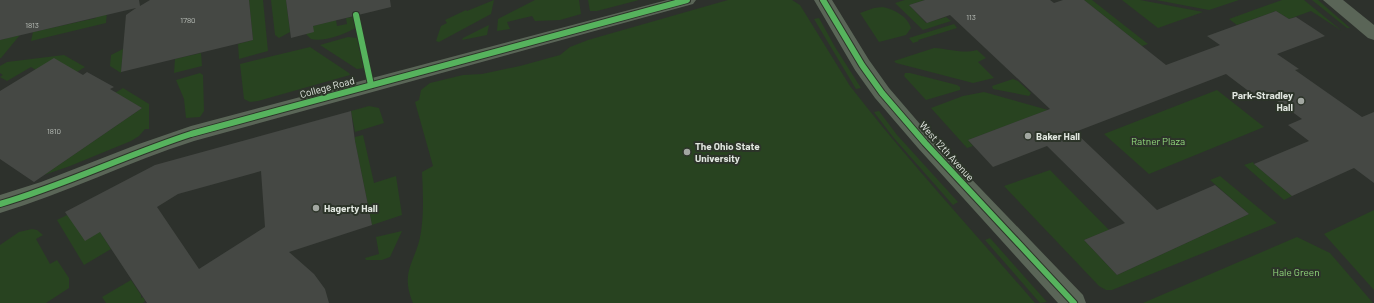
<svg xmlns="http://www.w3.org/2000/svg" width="1374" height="303" viewBox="0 0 1374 303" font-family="Barlow,sans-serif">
<rect width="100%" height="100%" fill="#2d312c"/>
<g fill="#284320">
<path d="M249,0H263L268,51L239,59L238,44L253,40Z"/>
<path d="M271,0H286L290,32L279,38L275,35Z"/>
<path d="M494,0L491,14L439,42L436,41L441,26L447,23L445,20L466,10L467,11Z"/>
<path d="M535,0H579L581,14L560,20L535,21L532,16L507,22L510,29L497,31L498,19Z"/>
<path d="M588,0H639L597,11H590Z"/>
<path d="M728,0H792L800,5L850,86C908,161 973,231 1035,303H413C399,270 417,261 421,232C424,212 423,192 422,172L433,166L415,102L419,100L421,90L430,83L463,75L482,74L520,66L560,55L570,47L588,40Z"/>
<path d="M905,0H925L909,5L926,23L946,17L951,21L923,30L895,3Z"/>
<path d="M1084,0H1092L1148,44L1142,46Z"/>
<path d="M1122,0H1140L1203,12L1158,28Z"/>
<path d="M1156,0H1239L1209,10Z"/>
<path d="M1282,0H1304L1342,31L1311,11L1289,19L1276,11L1237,25L1229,19Z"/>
<path d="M1312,0H1318L1350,28H1347Z"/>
<path d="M883,7C895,10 907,16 911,28L906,35L879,42L860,13L874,8Z"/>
<path d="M107,12L106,23L31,41L33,32L96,18V15Z"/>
<path d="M353,17L355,28C344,35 323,42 311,39L306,34L313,26L336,20L337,26L347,24L346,18Z"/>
<path d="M819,18L835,47L861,88L856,89L814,19Z"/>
<path d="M954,24L957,28L918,40L919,41L913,43L909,38Z"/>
<path d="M489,25L487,35L462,40L463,38Z"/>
<path d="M20,35L1,58H0V40Z"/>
<path d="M348,37L357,38L364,68L357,69L320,45Z"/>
<path d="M310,47L349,73L350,75L258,101L250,102L244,99L240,64Z"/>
<path d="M934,48C950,49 962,54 977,50L986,58L978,62L994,78L973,83L896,63L894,61Z"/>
<path d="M123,49L121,73L110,66L111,55Z"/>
<path d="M201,53L202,66L174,73L175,59Z"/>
<path d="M64,55L85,67L77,72L36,70L31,67L7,81L0,77L3,75L0,73V66L7,62Z"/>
<path d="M200,73L203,75L204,111L200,117L186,118L184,99L176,80Z"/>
<path d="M905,73H910L957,85L960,87V90L926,100L904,76Z"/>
<path d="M1013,79L1018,81L1031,93L1029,96L993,89L992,86Z"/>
<path d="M123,88L149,104V129H145L139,136L131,141L70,166L44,175L142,108L115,93Z"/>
<path d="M1217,90L1264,127L1149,174L1104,134Z"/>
<path d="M984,92L1048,110L968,140L973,146L967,148L931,108L963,96Z"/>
<path d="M369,106L379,108L384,123L355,132L351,111Z"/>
<path d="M879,111L897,135L958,202L953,205L893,137L874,112Z"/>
<path d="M363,135L374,183L396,176L402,215L372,225L355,141V137Z"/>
<path d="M1253,162L1254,164L1292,196L1284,200L1244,165Z"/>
<path d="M1050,170L1109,230L1084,240L1117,275L1249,214L1210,180L1220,176L1277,223L1112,290H1106L1099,286L1004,186Z"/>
<path d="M1374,210V290L1324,234Z"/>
<path d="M67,215L100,232L111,249L84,265L57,220Z"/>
<path d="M32,229L37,230L43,235L36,239L50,264L57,260L69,278V288L46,303H0V245L19,232Z"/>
<path d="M402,231L390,257L382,260H366L365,258L379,254L376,237Z"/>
<path d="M1297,237L1330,253L1373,303H1143Z"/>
<path d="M990,238L1047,302L1040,303L985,240Z"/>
<path d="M131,280L141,295V298L143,297L145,301L143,303H106L102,297Z"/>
</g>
<g fill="#454844" fill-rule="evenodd">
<path d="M0,0H139L140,6L150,0H249L253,40L121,72L126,15L136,8L0,40Z"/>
<path d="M286,0H390L391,7L313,26L314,32L291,38Z"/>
<path d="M925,0H1050L1054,3L1063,0H1084L1166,65L1220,45L1207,36L1276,11L1289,19L1296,17L1325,36L1277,54L1299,69L1295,70L1362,117L1374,112V183L1354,168L1292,196L1254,164L1309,141L1288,125L1302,119L1269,95L1259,99L1226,74L1075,132L1157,210L1215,185L1249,214L1117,275L1084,240L1125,223L1047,146L993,167L968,140L1050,109L950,15L927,23L909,5Z"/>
<path d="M54,58L83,75L87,72L114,87L110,89L142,108L34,182L0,159V91Z"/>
<path d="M351,111L355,141L372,225L289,252L314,274L325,289L329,303H147L100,232L85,241L65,212L155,165ZM261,171L265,227L199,269L157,207L178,194Z"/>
</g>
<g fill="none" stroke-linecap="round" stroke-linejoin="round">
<g fill="#5a6557" fill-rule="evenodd">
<path d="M667,0H696L693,4L194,141C128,162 66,193 0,213V195L41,182L136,145L191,126Z"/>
<path d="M814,0H832L869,60L889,88L932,138L1083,295L1086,303H1058L918,148L875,98L855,70Z"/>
<path d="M1323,0H1343L1374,25V40L1368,38Z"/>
</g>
<defs>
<g id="cycleway">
<path d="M823,0L862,65L882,93L925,143L1074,303"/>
<path d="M356,15L371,85"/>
<path d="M0,204C65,185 126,155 191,134L687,0"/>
</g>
</defs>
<use href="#cycleway" stroke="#2c3429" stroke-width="8"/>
<use href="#cycleway" stroke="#56b35d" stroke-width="6"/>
</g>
<g fill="#a2a7a1" stroke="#2c3429" stroke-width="1.5">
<circle cx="1301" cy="101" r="4"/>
<circle cx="1028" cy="136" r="4"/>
<circle cx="687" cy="152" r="4"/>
<circle cx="316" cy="208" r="4"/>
</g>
<g text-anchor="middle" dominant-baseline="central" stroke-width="4" stroke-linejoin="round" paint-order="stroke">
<g font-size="8" fill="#babfb9">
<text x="971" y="17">113</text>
<text x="188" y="20">1780</text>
<text x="32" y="25">1813</text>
<text x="54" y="131">1810</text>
</g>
<g font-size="10" fill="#e1e7e0" stroke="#2c3429">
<text transform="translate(327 87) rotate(-15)">College Road</text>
<text transform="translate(947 151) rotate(48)">West 12th Avenue</text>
</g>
<g font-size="10" font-weight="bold" fill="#e1e7e0" stroke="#2c3429" text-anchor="start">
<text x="1293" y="95" text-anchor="end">Park-Stradley<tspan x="1293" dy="12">Hall</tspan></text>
<text x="1036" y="136">Baker Hall</text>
<text x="695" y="146">The Ohio State<tspan x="695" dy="12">University</tspan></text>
<text x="324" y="208">Hagerty Hall</text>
</g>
<g font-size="10" fill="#93da7e" stroke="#2c3429">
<text x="1158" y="141">Ratner Plaza</text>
<text x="1296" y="272">Hale Green</text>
</g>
</g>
</svg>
